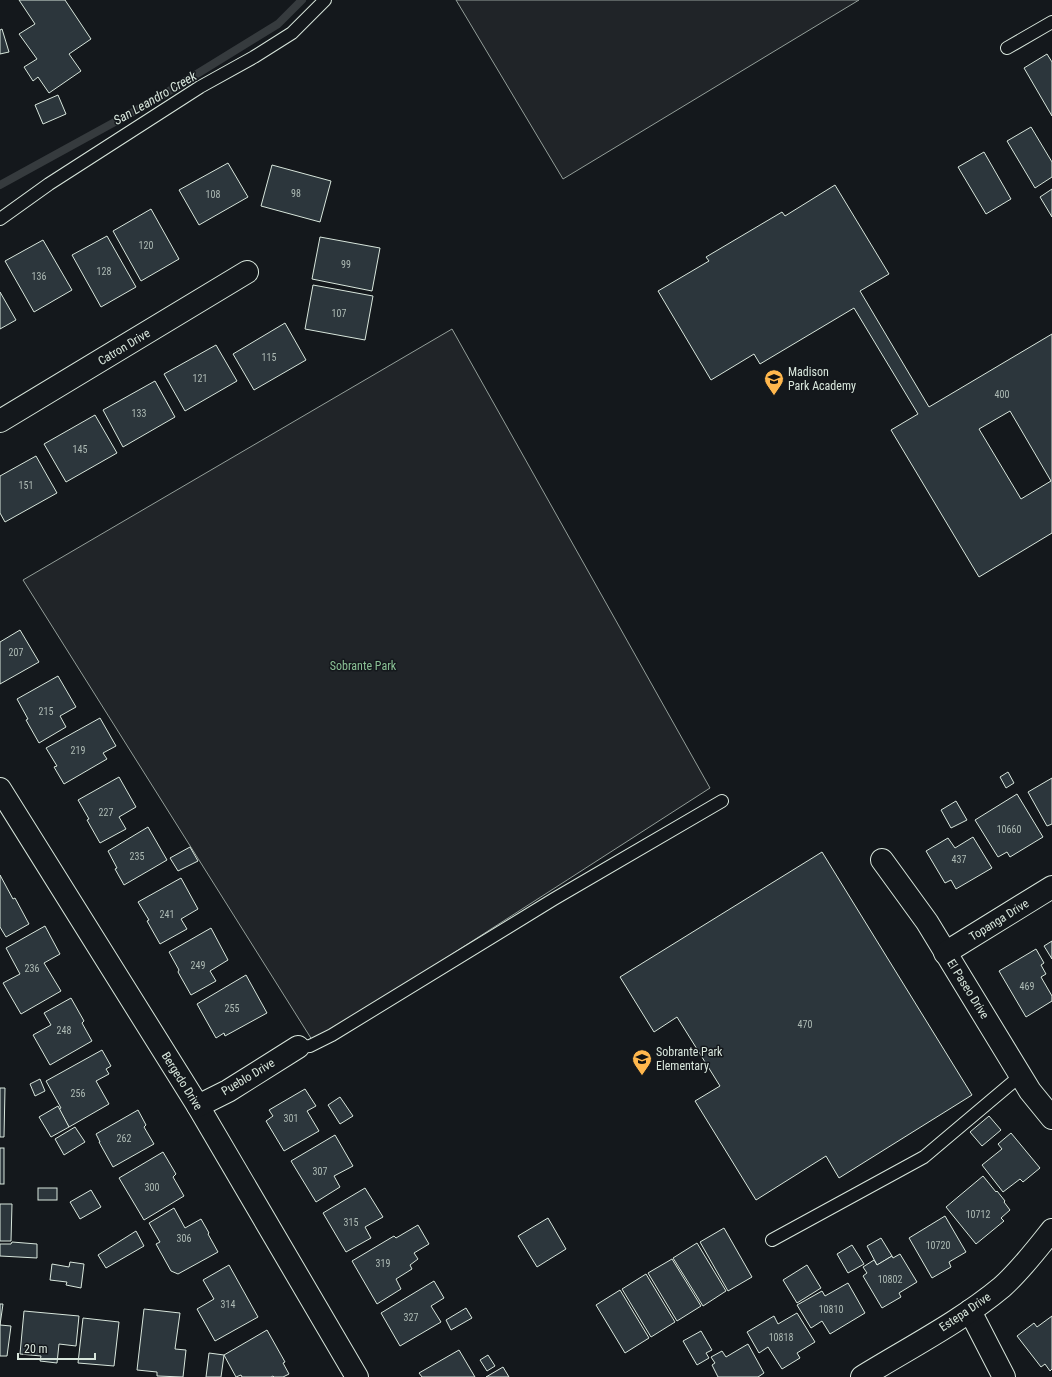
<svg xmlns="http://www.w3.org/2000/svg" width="1052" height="1377" viewBox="0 0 1052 1377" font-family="'Roboto Condensed',sans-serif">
<rect width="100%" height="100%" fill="#14181c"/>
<g fill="#202428" stroke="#939e99">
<path d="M456,0H859L563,179Z"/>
<path d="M452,329L710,788L314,1043L23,580Z"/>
</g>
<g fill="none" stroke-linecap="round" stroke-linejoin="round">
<path stroke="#363b3e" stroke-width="8" d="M0,185L153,101L278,24L302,0"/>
</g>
<g fill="#2c363c" stroke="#d8e6dc" fill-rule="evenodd">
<path d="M19,0H65L91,39L69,54L81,71L49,93L38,77L33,81L24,67L37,59L19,34L35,24Z"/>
<path d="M2,29L9,52L0,54V30Z"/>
<path d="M1047,54L1052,62V116L1024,68Z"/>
<path d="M58,95L66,114L43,124L35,105Z"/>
<path d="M1031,127L1052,162V177L1035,188L1007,141Z"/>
<path d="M984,152L1011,199L986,214L958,167Z"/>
<path d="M228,163L248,197L199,225L179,190Z"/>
<path d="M272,165L331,181L320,222L261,206Z"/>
<path d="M835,185L889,274L860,291L929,407L1052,334V533L979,577L891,430L918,414L854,308L760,364L754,354L711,380L658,291L709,261L706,257L782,212L785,216ZM1010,411L1051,481L1021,499L979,429Z"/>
<path d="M1052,189V217L1040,197Z"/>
<path d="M151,209L179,259L141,281L113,231Z"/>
<path d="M107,236L136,287L101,307L72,255Z"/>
<path d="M320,237L380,248L372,291L312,279Z"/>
<path d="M43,240L72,290L34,312L5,261Z"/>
<path d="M313,285L373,296L365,340L305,329Z"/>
<path d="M0,292L16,320L0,329Z"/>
<path d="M285,323L306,360L254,390L233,354Z"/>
<path d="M216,345L237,381L185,411L164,374Z"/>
<path d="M155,381L175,417L123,447L103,410Z"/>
<path d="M95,415L117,453L66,482L44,444Z"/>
<path d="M36,456L57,493L5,522L0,513V476Z"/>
<path d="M20,630L39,662L0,684V642Z"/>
<path d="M58,676L76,707L60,716L66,727L39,743L26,720L28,719L17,699Z"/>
<path d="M100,718L116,746L103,753L107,759L64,784L54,767L57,766L46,748Z"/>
<path d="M1008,772L1014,783L1006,788L1000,777Z"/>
<path d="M119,777L136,807L119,817L126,829L100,843L87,820L89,819L78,800Z"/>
<path d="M1052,778V824L1047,826L1028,792Z"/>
<path d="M1017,794L1043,837L1010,857L1007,852L998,857L975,820Z"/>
<path d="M956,801L967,820L951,828L941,810Z"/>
<path d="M148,827L167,860L124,885L115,869L117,868L108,851Z"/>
<path d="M973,837L992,868L956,889L951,880L945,883L926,851L948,838L955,848Z"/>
<path d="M190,847L198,861L178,871L170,858Z"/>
<path d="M822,852L972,1095L839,1178L826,1156L756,1200L695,1101L720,1086L677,1017L654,1032L620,977Z"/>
<path d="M0,875L13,899L15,898L29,924L6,937L0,927Z"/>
<path d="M181,878L198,909L181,919L187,929L160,944L147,921L149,920L138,902Z"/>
<path d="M45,926L60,954L44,963L61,991L21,1014L3,983L20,974L6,948Z"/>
<path d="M211,928L228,960L210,971L216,981L191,995L178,972L179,970L169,952Z"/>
<path d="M1052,941V959L1044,946Z"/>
<path d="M1036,949L1044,963L1041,965L1046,974L1041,977L1052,996V1001L1026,1017L999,971Z"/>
<path d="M246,975L267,1013L225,1036L224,1033L216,1038L197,1004Z"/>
<path d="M71,998L84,1021L82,1023L92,1041L50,1065L33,1035L51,1025L44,1013Z"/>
<path d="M102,1050L111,1066L106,1069L109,1074L96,1081L109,1104L69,1127L59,1109L61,1108L46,1081Z"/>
<path d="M40,1079L45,1091L35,1096L30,1084Z"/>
<path d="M0,1088H5L4,1137H0Z"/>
<path d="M305,1089L316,1106L307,1111L319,1131L284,1151L266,1121L273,1116L269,1110Z"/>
<path d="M340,1097L353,1116L340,1124L328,1105Z"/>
<path d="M58,1106L69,1127L51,1137L39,1117Z"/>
<path d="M138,1110L146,1125L144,1127L154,1144L113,1167L99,1142H100L96,1134Z"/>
<path d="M989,1116L1001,1130L982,1146L970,1132Z"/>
<path d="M75,1127L85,1142L64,1155L55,1139Z"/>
<path d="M1011,1133L1040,1168L1023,1182L1020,1179L1003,1192L982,1165L1002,1149L998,1144Z"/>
<path d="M335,1135L353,1166L334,1176L340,1187L316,1202L291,1161Z"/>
<rect x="0" y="1148" width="4" height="36"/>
<path d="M163,1152L176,1174L173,1177L184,1196L144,1220L119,1178Z"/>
<path d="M983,1176L996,1192L997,1191L1005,1201L1004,1202L1010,1210L1001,1218L1004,1221L976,1244L946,1207Z"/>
<rect x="38" y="1188" width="19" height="12"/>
<path d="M365,1188L383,1217L365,1227L371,1238L346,1252L323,1213Z"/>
<path d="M91,1190L101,1207L80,1219L70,1202Z"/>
<path d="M0,1204H12L11,1241H0Z"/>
<path d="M174,1208L185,1228L201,1219L209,1233L208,1234L218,1252L178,1274L171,1271L156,1244L160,1242L149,1223Z"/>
<path d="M945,1216L966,1252L949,1262L951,1267L932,1278L909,1238Z"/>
<path d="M548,1218L566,1249L537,1267L518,1236Z"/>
<path d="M418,1225L429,1244L414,1253L418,1259L410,1265L412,1269L396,1279L401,1289L377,1304L352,1261L394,1236L396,1238Z"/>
<path d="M724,1228L752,1277L728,1291L700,1242Z"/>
<path d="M136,1231L144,1246L106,1268L98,1255Z"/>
<path d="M881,1238L892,1256L877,1265L867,1246Z"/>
<path d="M12,1242L37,1244V1258L0,1256V1244H11Z"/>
<path d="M697,1243L726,1291L703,1306L673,1258Z"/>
<path d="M852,1245L864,1264L848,1273L837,1254Z"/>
<path d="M900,1254L917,1282L899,1293L901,1297L882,1308L863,1276L867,1273L863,1267L874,1260L877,1265L892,1256L893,1258Z"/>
<path d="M672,1259L701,1306L677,1321L648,1273Z"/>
<path d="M70,1262L84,1264L81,1288L66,1285L67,1282L50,1280L52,1264L69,1267Z"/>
<path d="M229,1265L258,1317L215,1341L197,1309L214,1299L203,1280Z"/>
<path d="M807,1265L821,1288L797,1303L783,1280Z"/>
<path d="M646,1274L675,1322L651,1337L622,1289Z"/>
<path d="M434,1281L444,1298L431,1306L441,1322L400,1346L381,1313Z"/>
<path d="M848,1283L865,1313L830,1334L822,1321L811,1328L797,1305L822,1291L825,1296Z"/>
<path d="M620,1290L649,1338L625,1353L596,1305Z"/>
<path d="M0,1304H3L0,1325L11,1326L7,1356H0Z"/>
<path d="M466,1308L472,1318L451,1330L446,1320Z"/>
<path d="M144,1309L180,1313L175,1349L186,1350L183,1377L157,1376V1372L137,1370Z"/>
<path d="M24,1311L79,1316L76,1346L59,1344L57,1363L40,1361L41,1356L20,1354Z"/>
<path d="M797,1313L815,1342L797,1353L800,1358L782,1369L768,1347L759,1353L747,1332L774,1316L778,1324Z"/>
<path d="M1052,1316V1369L1050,1371L1045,1364L1041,1367L1017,1336L1034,1323L1037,1327Z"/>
<path d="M83,1318L119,1322L114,1366L78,1363Z"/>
<path d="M267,1330L285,1362L283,1363L289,1374L283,1377H274L273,1376L271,1377H242L241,1375L236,1377L224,1355Z"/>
<path d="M701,1331L712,1350L706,1353L709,1358L697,1365L683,1341Z"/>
<path d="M748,1344L764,1373L758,1377H718L712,1365L715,1363L711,1357L722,1351L726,1357Z"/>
<path d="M459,1350L475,1377H422L419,1373Z"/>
<path d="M209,1353L224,1355L221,1377H206Z"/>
<path d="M488,1355L495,1366L487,1371L480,1360Z"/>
<path d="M503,1367L509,1377H486Z"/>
</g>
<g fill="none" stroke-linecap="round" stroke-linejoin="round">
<defs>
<g id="service">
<path d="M1007,48L1052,22"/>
<path d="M0,219L49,184L200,87L254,57L292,33L325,0"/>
<path d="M298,1047L310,1046L332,1035L554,899L722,801"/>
<path d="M772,1240L924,1157L1020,1076"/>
</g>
<g id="minor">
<path d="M0,421L247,272"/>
<path d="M0,789L198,1106L357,1377"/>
<path d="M882,860L927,922L1030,1091L1052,1118"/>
<path d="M945,953L1052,887"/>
<path d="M198,1106L228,1091L298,1047"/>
<path d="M970,1311L1004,1377"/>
<path d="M862,1377C909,1348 960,1322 1002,1287C1021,1270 1037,1249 1052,1230"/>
</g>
</defs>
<use href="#service" stroke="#d8e6dc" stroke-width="14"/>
<use href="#minor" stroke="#d8e6dc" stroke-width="24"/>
<use href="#service" stroke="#14181c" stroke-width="12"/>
<use href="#minor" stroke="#14181c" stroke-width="22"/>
</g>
<defs>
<symbol id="school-pin" viewBox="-11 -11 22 30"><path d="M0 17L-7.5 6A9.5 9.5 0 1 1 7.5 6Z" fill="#ffb74d" stroke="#14181c"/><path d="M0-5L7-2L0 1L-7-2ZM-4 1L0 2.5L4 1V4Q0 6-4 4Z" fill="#111"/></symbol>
</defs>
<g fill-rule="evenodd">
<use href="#school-pin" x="763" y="368" width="22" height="30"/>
<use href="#school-pin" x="631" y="1048" width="22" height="30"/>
</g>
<g text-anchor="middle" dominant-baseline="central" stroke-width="3" stroke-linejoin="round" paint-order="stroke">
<g font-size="10" fill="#adbab4">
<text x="296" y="193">98</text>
<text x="213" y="194">108</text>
<text x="146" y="245">120</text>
<text x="346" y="264">99</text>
<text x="104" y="271">128</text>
<text x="39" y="276">136</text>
<text x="339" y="313">107</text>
<text x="269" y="357">115</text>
<text x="200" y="378">121</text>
<text x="1002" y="394">400</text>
<text x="139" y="413">133</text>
<text x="80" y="449">145</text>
<text x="26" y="485">151</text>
<text x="16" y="652">207</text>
<text x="46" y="711">215</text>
<text x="78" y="750">219</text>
<text x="106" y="812">227</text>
<text x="1009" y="829">10660</text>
<text x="137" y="856">235</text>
<text x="959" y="859">437</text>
<text x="167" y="914">241</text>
<text x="198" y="965">249</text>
<text x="32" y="968">236</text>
<text x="1027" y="986">469</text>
<text x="232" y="1008">255</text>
<text x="805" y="1024">470</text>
<text x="64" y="1030">248</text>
<text x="78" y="1093">256</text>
<text x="291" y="1118">301</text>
<text x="124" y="1138">262</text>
<text x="320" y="1171">307</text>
<text x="152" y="1187">300</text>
<text x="978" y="1214">10712</text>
<text x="351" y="1222">315</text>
<text x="184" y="1238">306</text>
<text x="938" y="1245">10720</text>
<text x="383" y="1263">319</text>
<text x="890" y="1279">10802</text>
<text x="228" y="1304">314</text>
<text x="831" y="1309">10810</text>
<text x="411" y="1317">327</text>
<text x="781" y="1337">10818</text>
</g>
<g font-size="12" fill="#d8e6dc" stroke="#14181c">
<text transform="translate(124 347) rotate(-31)">Catron Drive</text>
<text transform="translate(999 920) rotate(-32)">Topanga Drive</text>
<text transform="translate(968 989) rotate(58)">El Paseo Drive</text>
<text transform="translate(248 1077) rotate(-31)">Pueblo Drive</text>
<text transform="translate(182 1081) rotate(58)">Bergedo Drive</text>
<text transform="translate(965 1312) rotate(-34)">Estepa Drive</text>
</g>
<g font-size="12" fill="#d8e6dc" stroke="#14181c" text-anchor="start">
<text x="788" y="372">Madison<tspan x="788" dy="14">Park Academy</tspan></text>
<text x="656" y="1052">Sobrante Park<tspan x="656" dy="14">Elementary</tspan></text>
</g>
<g font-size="12" fill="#8ac095" stroke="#14181c">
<text x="363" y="666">Sobrante Park</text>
</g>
<g font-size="13" font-style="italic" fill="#d8e6dc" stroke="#14181c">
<text transform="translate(155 98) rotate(-30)">San Leandro Creek</text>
</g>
</g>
<path d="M18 1353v6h77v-6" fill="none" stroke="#d8e6dc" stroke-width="2"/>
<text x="24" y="1353" font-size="12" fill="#d8e6dc" stroke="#14181c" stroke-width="3" paint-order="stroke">20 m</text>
</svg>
